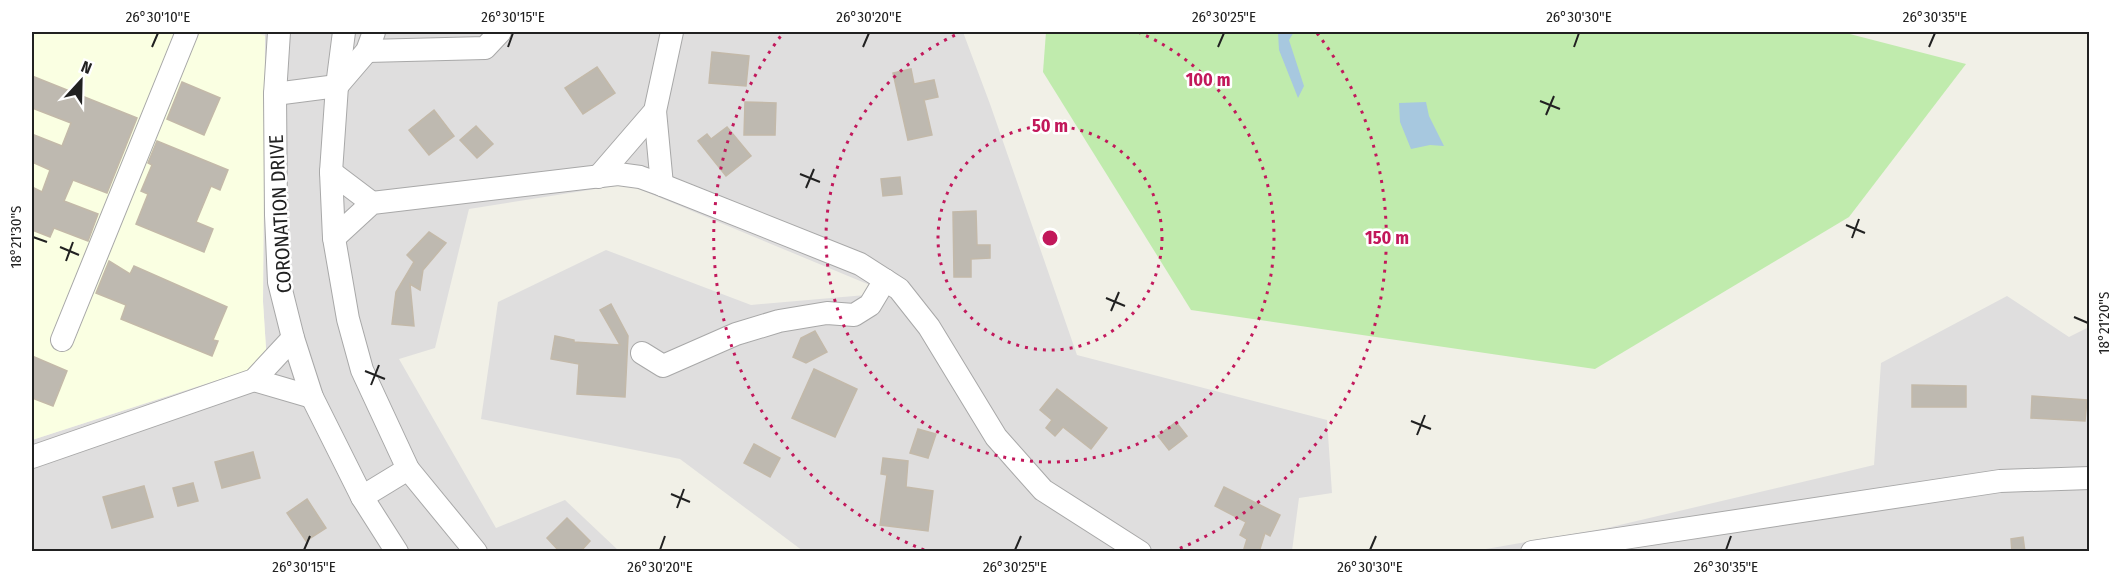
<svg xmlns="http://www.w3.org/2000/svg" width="2121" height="583" viewBox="0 0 2121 583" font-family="'Fira Sans Condensed',sans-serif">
<rect width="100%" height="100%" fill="#f1f0e7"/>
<g fill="#dfdede">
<path d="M265,32H963L990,104L1077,355L1327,420L1332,493L1299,498L1292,551H803L680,459L481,419L498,302L606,250L751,305L889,293L627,184L469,209L435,348L399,359L496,528L565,500L619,551H32V440L267,364L263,302Z"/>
<path d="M2007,296L2069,337L2089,327V551L1469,552L1607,528L1874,465L1881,363Z"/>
</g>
<path fill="#faffe2" d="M32,32H254L265,36L263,302L267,364L32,440Z"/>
<path fill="#c0ebad" d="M1046,32H1842L1966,64L1849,217L1595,369L1191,310L1043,72Z"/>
<g fill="#a7c8df">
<path d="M1278,32H1294L1289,40L1304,86L1298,98L1279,50Z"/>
<path d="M1426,102L1429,116L1444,146L1430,145L1411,149L1400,122L1399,103Z"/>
</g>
<g fill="#beb9b0" stroke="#c3b9a9" stroke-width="1.5">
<path d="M712,52L749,56L746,86L709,83Z"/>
<path d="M597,67L615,93L583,114L565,88Z"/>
<path d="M911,69L914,84L934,80L938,97L924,100L932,135L908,140L893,73Z"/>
<path d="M32,76L137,118L107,193L73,180L64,201L98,214L88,241L54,228L50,237L32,230V187L42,192L50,170L32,162V134L62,146L71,123L32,108Z"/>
<path d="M182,82L220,98L204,135L167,119Z"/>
<path d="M745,102L776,103L775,135H744Z"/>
<path d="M434,110L454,136L429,155L409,130Z"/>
<path d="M476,126L493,144L477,158L460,140Z"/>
<path d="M727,127L751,156L726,176L698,141L707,134L711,139Z"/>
<path d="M157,141L228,170L220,190L211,186L196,222L213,229L204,252L136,224L148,194L141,191L152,165L148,163Z"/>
<path d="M900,177L902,194L883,196L881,179Z"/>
<path d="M976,211L977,245H990V258L971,259V277H954L953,212Z"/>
<path d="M429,232L446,243L423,270L420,290L410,284L414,326L392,324L396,292L414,262L407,255Z"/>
<path d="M109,261L130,274L134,266L227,307L213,340L218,341L212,356L121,319L126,305L96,293Z"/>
<path d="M611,304L628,336L625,397L577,394L579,364L551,359L555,336L574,340V342L620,345L600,310Z"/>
<path d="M815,331L827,352L806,363L793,357L801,338Z"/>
<path d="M32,356L67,371L53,406L32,398Z"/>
<path d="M814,369L857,389L835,437L792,418Z"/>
<path d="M1912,385L1966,386V407H1912Z"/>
<path d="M1057,389L1107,428L1091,449L1063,427L1055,436L1046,428L1052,420L1040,410Z"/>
<path d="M2032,396L2087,400L2085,421L2031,418Z"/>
<path d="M1176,422L1187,436L1169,450L1158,436Z"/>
<path d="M918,429L936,434L928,458L910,453Z"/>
<path d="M754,444L780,458L770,477L744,463Z"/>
<path d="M253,452L260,478L222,488L215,462Z"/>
<path d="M883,458L908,461L906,487L933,491L928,531L880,525L887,475L881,474Z"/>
<path d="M193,483L198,501L178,506L173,488Z"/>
<path d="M144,486L153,517L112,528L103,497Z"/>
<path d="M1224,487L1280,515L1270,536L1265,533L1259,552H1243L1247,539L1240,535L1246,522L1215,506Z"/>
<path d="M307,499L326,528L306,541L287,513Z"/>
<path d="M567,518L590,541L580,552H560L547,538Z"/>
<path d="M2023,537L2025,552H2012L2011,539Z"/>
</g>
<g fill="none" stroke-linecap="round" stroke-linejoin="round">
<defs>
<g id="minor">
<path d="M279,32L275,94L276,215L279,282L293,338L312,397L362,497L397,552"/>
<path d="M344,32L337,86L331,172L334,238L348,319L362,370L408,469L476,552"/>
<path d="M367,51L485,48L500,32"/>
<path d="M275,94L337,86L367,51L374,32"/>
<path d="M655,111L662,185"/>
<path d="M331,172L372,203"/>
<path d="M598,177L655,111L672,32"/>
<path d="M334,238L372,203L618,174L640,177L662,185L860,264L899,289L929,327L996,437L1043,490L1140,552"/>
<path d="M62,340L187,32"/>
<path d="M642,353L663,366L736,334L779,321L827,313L854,315L870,305L885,280"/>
<path d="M254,380L312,397"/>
<path d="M32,457L254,380L293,338"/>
<path d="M362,497L408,469"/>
<path d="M1532,552L2000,481L2090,478"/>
</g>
</defs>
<use href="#minor" stroke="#a8a8a8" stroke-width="24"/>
<use href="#minor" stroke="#fff" stroke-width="22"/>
</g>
<path fill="none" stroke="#212121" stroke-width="2" d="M152,47L158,33M508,47L513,33M863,47L869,33M1218,47L1224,33M1574,47L1579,33M1929,47L1935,33M1540,101L1560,109M1546,115L1554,96M800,174L820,182M806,188L814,169M1846,225L1865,233M33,237L47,242M1852,238L1859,219M60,247L79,255M66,261L73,242M1106,298L1125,306M1111,311L1119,292M2074,317L2088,323M365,371L385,379M371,385L379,365M1411,421L1431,429M1417,435L1425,415M671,494L690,502M677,508L684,489M304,550L310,536M660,550L665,536M1015,550L1021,536M1370,550L1376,536M1726,550L1731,536"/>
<g fill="none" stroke="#c2185b" stroke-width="3" stroke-dasharray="3 6">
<circle cx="1050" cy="238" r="112"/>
<path d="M1138 32A224 224 0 1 1 962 32"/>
<path d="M924 550A337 337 0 0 1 783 33M1317 33A337 337 0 0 1 1176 550"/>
</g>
<g text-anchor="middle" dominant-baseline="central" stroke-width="5" stroke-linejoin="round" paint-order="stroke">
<g font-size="20" fill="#212121" stroke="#fff">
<text transform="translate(280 214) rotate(-93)">CORONATION DRIVE</text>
</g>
</g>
<circle cx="1050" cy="238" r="9" fill="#c2185b" stroke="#fff" stroke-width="3"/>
<g font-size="18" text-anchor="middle" font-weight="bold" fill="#c2185b" stroke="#fff" stroke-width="5" stroke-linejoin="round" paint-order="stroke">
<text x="1208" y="86">100 m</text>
<text x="1050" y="132">50 m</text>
<text x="1387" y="244">150 m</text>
</g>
<rect width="2121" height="583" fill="none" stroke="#ffffff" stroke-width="66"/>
<g transform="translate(81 81) rotate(22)" stroke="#ffffff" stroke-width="4.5" paint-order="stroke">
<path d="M0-4.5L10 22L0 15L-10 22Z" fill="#212121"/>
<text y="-9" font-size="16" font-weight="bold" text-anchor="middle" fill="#212121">N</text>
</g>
<rect x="33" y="33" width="2055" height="517" fill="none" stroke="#212121" stroke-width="2"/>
<g font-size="15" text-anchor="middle" fill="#212121">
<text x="158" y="22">26°30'10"E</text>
<text x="513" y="22">26°30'15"E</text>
<text x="869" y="22">26°30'20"E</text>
<text x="1224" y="22">26°30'25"E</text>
<text x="1579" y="22">26°30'30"E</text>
<text x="1935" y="22">26°30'35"E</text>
<text transform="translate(16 237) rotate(-90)" y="5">18°21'30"S</text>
<text transform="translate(2104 323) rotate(-90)" y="5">18°21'20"S</text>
<text x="304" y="572">26°30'15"E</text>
<text x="660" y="572">26°30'20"E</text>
<text x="1015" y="572">26°30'25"E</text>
<text x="1370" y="572">26°30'30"E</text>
<text x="1726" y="572">26°30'35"E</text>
</g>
</svg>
